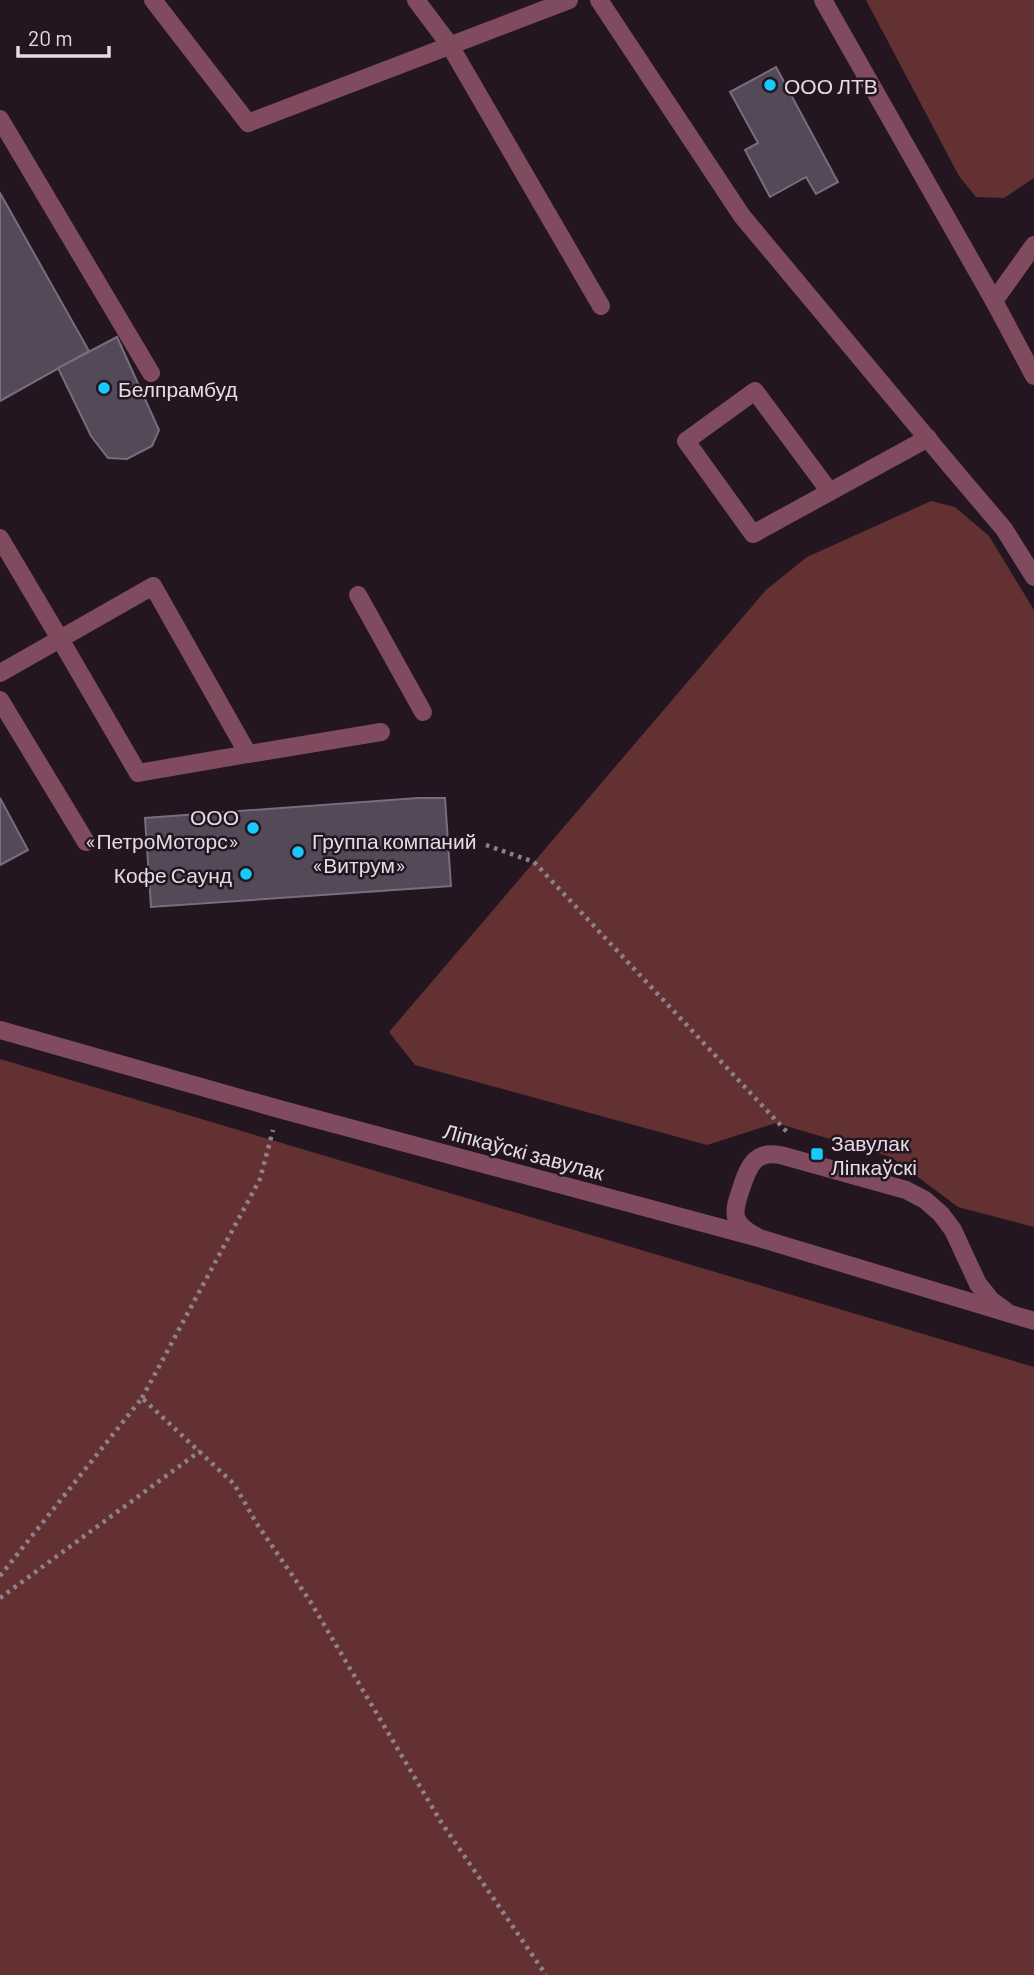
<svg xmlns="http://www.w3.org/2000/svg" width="1034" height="1975" viewBox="0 0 1034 1975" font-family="Barlow,sans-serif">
<rect width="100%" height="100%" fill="#241620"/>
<g fill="#643133">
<path d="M866,0H1034V178L1004,198L976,197L959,176Z"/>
<path d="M931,501L955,507L989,536L1034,610V1227L958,1207L891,1157L776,1123L707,1145L415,1065L389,1032L766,590L807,557Z"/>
<path d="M0,1059L1034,1367V1975H0Z"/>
</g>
<g fill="#534959" stroke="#776d7d" stroke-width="2">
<path d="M776,67L838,182L816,194L806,177L770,197L745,150L758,143L730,92Z"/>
<path d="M0,193L89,351L0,401Z"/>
<path d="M117,337L159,430L152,446L127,459L108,458L91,436L58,368Z"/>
<path d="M0,798L28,850L0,865Z"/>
<path d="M418,798H445L451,886L151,907L145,818Z"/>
</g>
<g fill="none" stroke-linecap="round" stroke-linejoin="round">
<g stroke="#8d828a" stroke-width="4.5" stroke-dasharray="3.5 5" stroke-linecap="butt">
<path d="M486,845L534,862L787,1132"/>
<path d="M142,1398L260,1179L273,1130"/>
<path d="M0,1576L142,1398L234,1484L257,1524L310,1601L441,1822L546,1975"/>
<path d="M0,1598L200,1451"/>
</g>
<g stroke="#804b5e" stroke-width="18">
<path d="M153,0L248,123L569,0"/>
<path d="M416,0L449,44L601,306"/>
<path d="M599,0L742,216L953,469"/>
<path d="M823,0L994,301L1034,376"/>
<path d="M0,119L151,373"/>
<path d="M994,301L1034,245"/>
<path d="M830,492L755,391L686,441L753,534L928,438"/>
<path d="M0,538L60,639L153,586L248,754L381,732"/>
<path d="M358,595L423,712"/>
<path d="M0,673L60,639L138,773L248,754"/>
<path d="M0,700L86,842"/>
<path d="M756,1236C748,1232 739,1227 736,1217C734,1208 738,1198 741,1189C748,1167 755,1148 784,1156L906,1190L925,1200L941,1214L953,1230L978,1284L991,1300L1006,1311"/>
</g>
<g stroke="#804b5e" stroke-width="18">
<path d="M953,469L1004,529L1034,577"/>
<path d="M0,1030L279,1109L759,1238L1034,1321"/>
</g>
</g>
<g fill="#16cafb" stroke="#241620" stroke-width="2.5">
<circle cx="770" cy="85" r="7"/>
<circle cx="104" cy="388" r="7"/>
<circle cx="253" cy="828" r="7"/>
<circle cx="298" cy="852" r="7"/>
<circle cx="246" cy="874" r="7"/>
<rect x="810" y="1147" width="14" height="14" rx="3.5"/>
</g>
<g text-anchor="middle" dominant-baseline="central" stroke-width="5" stroke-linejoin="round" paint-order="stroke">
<g font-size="21" fill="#e5dce3" stroke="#241620" text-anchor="start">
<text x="784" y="85">ООО ЛТВ</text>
<text x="118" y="388">Белпрамбуд</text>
<text x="239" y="816" text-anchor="end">ООО<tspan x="239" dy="24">«ПетроМоторс»</tspan></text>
<text x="312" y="840">Группа компаний<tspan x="312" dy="24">«Витрум»</tspan></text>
<text x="232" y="874" text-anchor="end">Кофе Саунд</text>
<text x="831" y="1142">Завулак<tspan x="831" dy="24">Ліпкаўскі</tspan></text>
</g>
<g font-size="21" fill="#e5dce3" stroke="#241620">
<text transform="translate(524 1151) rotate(15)">Ліпкаўскі завулак</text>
</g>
</g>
<path d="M18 46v10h91v-10" fill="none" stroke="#e5dce3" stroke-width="3.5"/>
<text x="28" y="46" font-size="21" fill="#e5dce3" stroke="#241620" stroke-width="5" paint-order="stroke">20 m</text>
</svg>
